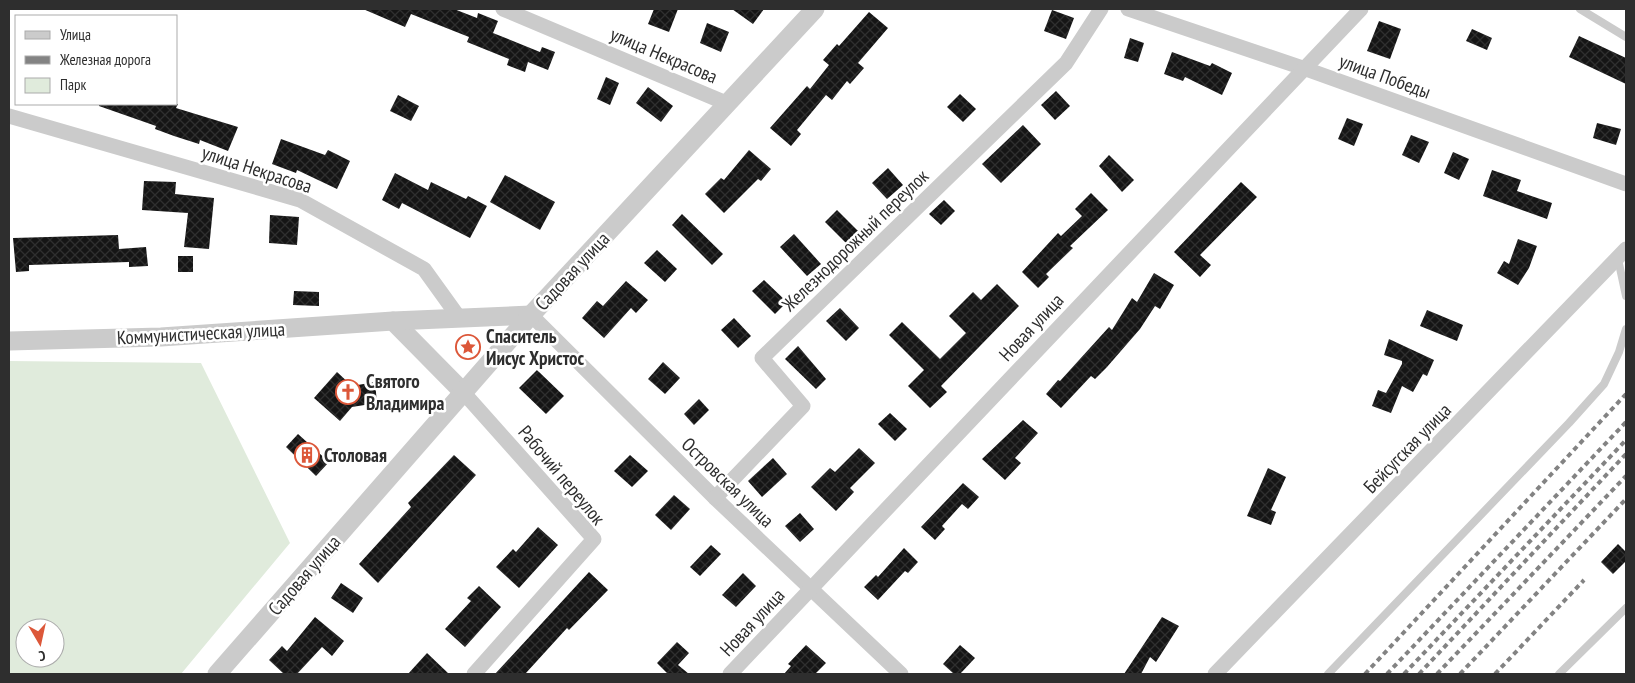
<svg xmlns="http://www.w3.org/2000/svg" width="1635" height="683" viewBox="0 0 1635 683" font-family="'PT Sans Narrow',sans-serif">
<defs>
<pattern id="building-cross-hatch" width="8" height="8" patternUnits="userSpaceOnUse" patternTransform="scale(1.25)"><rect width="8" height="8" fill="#151515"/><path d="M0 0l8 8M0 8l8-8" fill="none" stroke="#2f2f2f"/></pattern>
</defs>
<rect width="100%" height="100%" fill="#fff"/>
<path fill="#e0ebdc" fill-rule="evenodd" d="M9,361L201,363L290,543L181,674H9ZM25,628H55V658H25Z"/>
<g fill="url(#building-cross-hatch)">
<path d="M363,9H454L477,18L478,13L498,21L493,33L540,52L542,47L555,52L548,70L528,62L525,72L507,65L509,59L467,42L469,37L411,14L405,27Z"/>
<path d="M654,9H678L669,32L648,24Z"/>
<path d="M732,9H764L753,24Z"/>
<path d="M1052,10L1074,18L1066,39L1044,31Z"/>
<path d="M869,12L888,28L858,63L864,68L850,84L847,81L832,100L826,95L797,130L801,134L791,146L770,128L807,86L810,89L829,65L823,60L837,44L839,46Z"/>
<path d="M1379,21L1401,29L1390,59L1367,51Z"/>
<path d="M707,23L729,32L721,52L700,43Z"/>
<path d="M1472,29L1492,38L1487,50L1466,41Z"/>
<path d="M1579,36L1626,58V84L1569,57Z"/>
<path d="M1130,38L1144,43L1138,62L1124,58Z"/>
<path d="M1172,52L1210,66L1212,63L1232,73L1222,95L1185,77L1183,81L1164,74Z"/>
<path d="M606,77L619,83L610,105L597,99Z"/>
<path d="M648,87L673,106L661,122L636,103Z"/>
<path d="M1056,91L1070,106L1055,120L1041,105Z"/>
<path d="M960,94L976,109L963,122L947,107Z"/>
<path d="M398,95L419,106L411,121L390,111Z"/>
<path d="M99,104H178L176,108L238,127L228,151L200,140L199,144L174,136L155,129L156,126L99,106Z"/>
<path d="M1347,118L1363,124L1354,146L1338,139Z"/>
<path d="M1597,123L1621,129L1616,145L1593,138Z"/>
<path d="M1023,125L1041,144L1001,183L982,164Z"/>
<path d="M1411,135L1429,142L1419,163L1402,155Z"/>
<path d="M281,139L325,155L328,150L350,161L337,189L297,170L296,173L272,164Z"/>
<path d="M749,150L771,169L761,181L758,179L724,213L705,194L721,178L724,180Z"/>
<path d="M1453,152L1469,159L1459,180L1444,173Z"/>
<path d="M1109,155L1134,180L1122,192L1099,166Z"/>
<path d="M888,168L903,185L887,199L872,183Z"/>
<path d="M1492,170L1521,180L1517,191L1552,203L1547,219L1483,196Z"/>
<path d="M395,173L428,190L431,182L466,199L468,196L487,206L470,238L402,203L399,209L382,200Z"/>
<path d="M505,175L555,202L540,230L490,202Z"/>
<path d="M144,181L176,182L175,194L214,198L209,249L184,247L188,213L142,210Z"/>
<path d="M1241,182L1257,197L1200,255L1211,265L1200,277L1174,252Z"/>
<path d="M1091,193L1108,210L1070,246L1073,248L1046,274L1049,277L1038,288L1022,272L1058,233L1061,236L1082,216L1075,209Z"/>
<path d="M944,200L955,211L941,225L929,214Z"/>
<path d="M837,210L858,231L846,243L825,222Z"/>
<path d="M682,214L723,254L712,265L672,225Z"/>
<path d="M270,215L299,217L297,245L269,243Z"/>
<path d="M794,234L821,264L807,276L780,247Z"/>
<path d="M118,235L119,249L146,247L148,266L129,267V262L29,265V271L16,272L13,238Z"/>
<path d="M1518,239L1537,246L1529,268L1518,285L1497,273L1504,261L1509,264Z"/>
<path d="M657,250L677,269L665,282L644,263Z"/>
<rect x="178" y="256" width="15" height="16"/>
<path d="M1154,273L1174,285L1160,309L1155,306L1140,329L1107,367L1095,379L1091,376L1061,408L1046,394L1058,380L1060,381L1109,327L1112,330L1132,298L1137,302Z"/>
<path d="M764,280L787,302L775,314L752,291Z"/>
<path d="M626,281L648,300L636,313L631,308L604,338L582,318L597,301L603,306Z"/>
<path d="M997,284L1019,306L941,386L947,392L930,408L908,386L924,370L889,335L902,322L940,359L966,333L949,316L973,292L981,300Z"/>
<path d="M294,291L319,292V306L293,305Z"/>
<path d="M840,308L859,328L846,341L826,321Z"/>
<path d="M1427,310L1463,325L1457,341L1420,326Z"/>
<path d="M734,318L751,336L738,348L721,330Z"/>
<path d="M1389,339L1434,360L1427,376L1423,374L1413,392L1402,386L1391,413L1372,406L1378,390L1386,393L1402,364V361L1384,355Z"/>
<path d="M798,346L826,379L816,389L785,359Z"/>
<path d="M663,362L680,378L665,394L648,379Z"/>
<path d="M537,370L564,396L546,414L519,388Z"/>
<path d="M337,372L352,386L375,382L377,403L352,407L340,421L314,398Z"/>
<path d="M699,399L709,410L694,425L684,414Z"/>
<path d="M890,413L907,429L895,441L878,424Z"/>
<path d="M1023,420L1038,433L1015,458L1021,463L1005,480L982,459Z"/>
<path d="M298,434L329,462L316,476L286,447Z"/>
<path d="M859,448L875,463L850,488L854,492L836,511L811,487L830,468L835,472Z"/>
<path d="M454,455L476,475L378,583L359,564L411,507L408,503Z"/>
<path d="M630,455L648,471L632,487L614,471Z"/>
<path d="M773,458L787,474L762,497L748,481Z"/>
<path d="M1268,468L1286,477L1271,510L1276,512L1271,525L1247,516Z"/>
<path d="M963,483L979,497L968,509L962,504L942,526L945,529L935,540L921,527Z"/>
<path d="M674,495L690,509L671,530L655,515Z"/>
<path d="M800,513L814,529L800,542L785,526Z"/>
<path d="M538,527L558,545L519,588L496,567L513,549L516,552Z"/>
<path d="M1618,544L1626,552V561L1613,574L1601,562Z"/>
<path d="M711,545L721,554L700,576L690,567Z"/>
<path d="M904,548L918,562L908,573L905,571L878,600L864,587L876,575L878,577Z"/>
<path d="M589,572L608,590L569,630L567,628L526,673L528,674H495Z"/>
<path d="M743,573L756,586L736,607L722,595Z"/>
<path d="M341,583L363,598L353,613L331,598Z"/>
<path d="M479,586L501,607L465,647L445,629L471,601L467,598Z"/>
<path d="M315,617L344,641L332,656L322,647L297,674H284L269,660L282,646L287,651Z"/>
<path d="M1162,617L1179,626L1156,662L1150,657L1141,674H1124Z"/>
<path d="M677,642L689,653L678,665L689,674H668L657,663Z"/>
<path d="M806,645L826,663L815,674H784L791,666L788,664Z"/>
<path d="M960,645L975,658L960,674H954L943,664Z"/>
<path d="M427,653L449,674H408Z"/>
</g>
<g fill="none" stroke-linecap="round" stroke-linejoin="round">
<g stroke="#cbcbcb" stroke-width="8">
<path d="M1580,9L1626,37"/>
<path d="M1618,259L1626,296"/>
<path d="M1328,674L1569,423L1604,384L1619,352L1626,329"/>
<path d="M1559,674L1626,608"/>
</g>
<g stroke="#cbcbcb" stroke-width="15">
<path d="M503,9L726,103"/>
<path d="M1128,9L1303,68L1626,184"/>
<path d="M9,116L300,200L424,269L460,319"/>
<path d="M531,315L715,498L901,674"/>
<path d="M463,392L594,539L474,674"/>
<path d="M715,498L803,406L762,358L1066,63L1101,9"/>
<path d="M730,674L1361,9"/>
<path d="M1215,674L1626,249"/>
</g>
<g stroke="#cbcbcb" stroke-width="19">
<path d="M393,321L463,392"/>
<path d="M9,341L161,337L393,321L531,315"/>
<path d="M217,674L531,315L815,9"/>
</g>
<g stroke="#838383" stroke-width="4" stroke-dasharray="5 4" stroke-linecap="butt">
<path d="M1365,674L1626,394"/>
<path d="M1387,674L1626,422"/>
<path d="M1404,674L1626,440"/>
<path d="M1419,674L1626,454"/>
<path d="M1437,674L1626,476"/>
<path d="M1460,674L1626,499"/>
<path d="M1495,674L1584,580"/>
</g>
</g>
<defs>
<symbol id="sight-ring" viewBox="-11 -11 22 22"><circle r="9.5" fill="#fff" stroke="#dc5739" stroke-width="1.5"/><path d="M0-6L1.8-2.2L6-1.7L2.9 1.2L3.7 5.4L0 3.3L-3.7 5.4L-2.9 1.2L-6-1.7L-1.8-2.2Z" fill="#dc5739"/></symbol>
<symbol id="church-ring" viewBox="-11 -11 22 22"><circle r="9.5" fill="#fff" stroke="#dc5739" stroke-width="1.5"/><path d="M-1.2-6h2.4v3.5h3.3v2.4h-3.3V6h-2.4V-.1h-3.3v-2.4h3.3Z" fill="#dc5739"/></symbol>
<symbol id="building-ring" viewBox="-11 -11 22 22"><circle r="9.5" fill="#fff" stroke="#dc5739" stroke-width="1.5"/><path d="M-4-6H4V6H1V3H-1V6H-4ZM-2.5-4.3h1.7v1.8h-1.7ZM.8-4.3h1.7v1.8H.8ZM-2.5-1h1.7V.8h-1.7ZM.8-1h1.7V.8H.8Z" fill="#dc5739"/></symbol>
</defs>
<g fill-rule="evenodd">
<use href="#sight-ring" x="454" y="333" width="28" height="28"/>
<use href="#church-ring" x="334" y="378" width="28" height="28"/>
<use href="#building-ring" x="293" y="441" width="28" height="28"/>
</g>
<g text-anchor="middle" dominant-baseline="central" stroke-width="5" stroke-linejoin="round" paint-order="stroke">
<g font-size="19" fill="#2e2e2e" stroke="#fff">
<text transform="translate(664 55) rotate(23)">улица Некрасова</text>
<text transform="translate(1385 76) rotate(20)">улица Победы</text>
<text transform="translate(257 169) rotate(18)">улица Некрасова</text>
<text transform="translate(855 240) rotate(-44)">Железнодорожный переулок</text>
<text transform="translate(572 271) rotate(-47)">Садовая улица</text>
<text transform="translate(1031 327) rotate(-47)">Новая улица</text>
<text transform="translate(201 333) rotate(-3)">Коммунистическая улица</text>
<text transform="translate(1407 448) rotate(-46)">Бейсугская улица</text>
<text transform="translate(562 475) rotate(50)">Рабочий переулок</text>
<text transform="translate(728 482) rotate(44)">Островская улица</text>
<text transform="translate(304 575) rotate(-49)">Садовая улица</text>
<text transform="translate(752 622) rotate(-47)">Новая улица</text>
</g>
<g font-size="19" font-weight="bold" fill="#2e2e2e" stroke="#fff" text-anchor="start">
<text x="486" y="336">Спаситель<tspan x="486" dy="22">Иисус Христос</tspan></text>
<text x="366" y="381">Святого<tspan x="366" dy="22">Владимира</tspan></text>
<text x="324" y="455">Столовая</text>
</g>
</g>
<rect width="1635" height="683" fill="none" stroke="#2e2e2e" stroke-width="20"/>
<rect x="15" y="15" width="162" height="90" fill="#ffffff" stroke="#ababab"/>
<rect x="25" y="31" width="25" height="8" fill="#cbcbcb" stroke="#ababab"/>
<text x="60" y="40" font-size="15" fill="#2e2e2e">Улица</text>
<rect x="25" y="56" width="25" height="8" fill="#838383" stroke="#ababab"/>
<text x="60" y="65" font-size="15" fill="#2e2e2e">Железная дорога</text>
<rect x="25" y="78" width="25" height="15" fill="#e0ebdc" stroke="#ababab"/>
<text x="60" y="90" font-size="15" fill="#2e2e2e">Парк</text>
<g transform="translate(40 643) rotate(171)"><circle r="24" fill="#ffffff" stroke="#ababab"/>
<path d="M0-4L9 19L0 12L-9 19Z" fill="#dc5739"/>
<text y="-8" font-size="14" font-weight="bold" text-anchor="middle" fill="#2e2e2e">С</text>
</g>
</svg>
